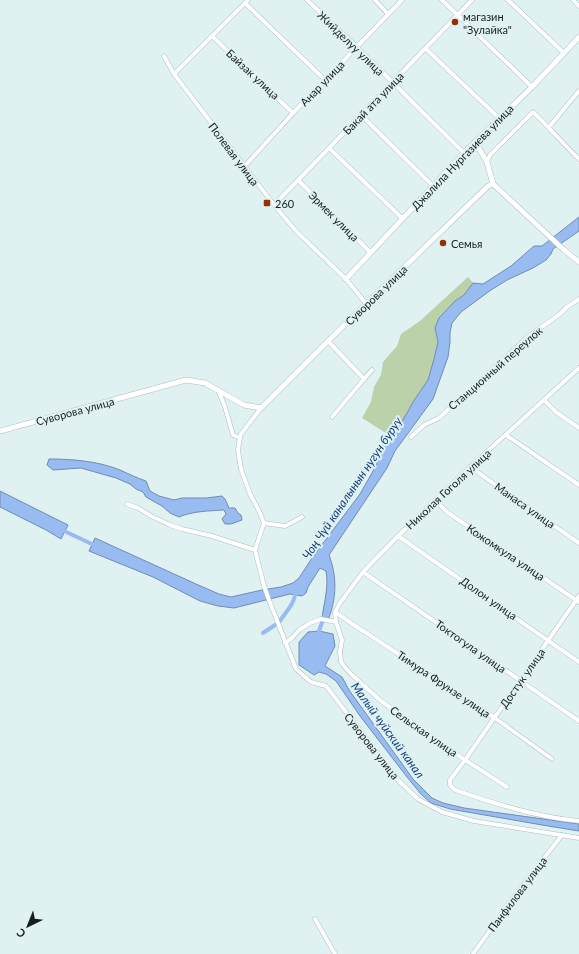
<svg xmlns="http://www.w3.org/2000/svg" width="579" height="954" viewBox="0 0 579 954" font-family="Lato,sans-serif">
<rect width="100%" height="100%" fill="#dff2f1"/>
<path fill="#bad1aa" d="M468,277L473,283L464,295L455,301L435,328L438,342L434,359L428,380L413,402L407,413L398,428L389,435L362,418L371,402L374,387L381,375L383,362L397,346L401,334L420,321Z"/>
<g fill="#98bbf1" stroke="#718cb1">
<path d="M579,217V231L553,249L551,254L546,260L533,268L507,280L491,290L461,312L452,323L450,333V342L448,357L433,399L395,451L387,468L329,555C337,576 337,598 328,620L322,618C324,602 329,587 326,571L320,568L308,587L306,593L302,596L290,594L234,608L218,606L200,601L153,577L89,551L95,538L196,584L219,594L231,597L262,590L281,587L293,583L299,578L312,558L360,494L377,464L375,456L389,435L398,428L407,413L413,402L428,380L434,359L438,342L435,328L439,318L455,301L464,295L473,283L483,284L511,266L534,246H542Z"/>
<path d="M49,459C72,459 98,461 120,470C129,474 137,478 146,481L150,491L159,496L174,500L182,498H206L222,496L225,499L229,508H235L238,513L241,515L242,520L231,524H225L222,519L226,514L224,510C209,511 193,511 179,517L170,513L162,506L146,497L143,492L136,489L130,484L116,478L81,468L53,470L47,465Z"/>
<path d="M0,491L68,525L61,539L46,530L0,507Z"/>
<path d="M319,631L333,634L335,646L325,666L342,677L349,690L413,779L432,798L443,803L464,808L579,824V831L542,825L450,809L431,803L421,794L407,777L360,716L336,681L326,674L319,672L314,675L299,665V642L308,632Z"/>
</g>
<g fill="none" stroke-linecap="round" stroke-linejoin="round">
<g stroke="#98bbf1" stroke-width="4">
<path d="M60,529L96,546"/>
<path d="M280,621C285,613 297,601 295,590"/>
<path d="M319,631L324,617"/>
<path d="M263,633L275,625"/>
</g>
<defs>
<g id="minor">
<path d="M307,0L357,47L464,153"/>
<path d="M375,0L388,14"/>
<path d="M442,0L532,87"/>
<path d="M508,0L564,53"/>
<path d="M573,0L579,6"/>
<path d="M245,3L325,80"/>
<path d="M212,36L293,113"/>
<path d="M425,48L499,118"/>
<path d="M164,56L174,74L274,205L296,231L346,279L367,305"/>
<path d="M174,74L248,0"/>
<path d="M361,115L433,186"/>
<path d="M549,127L579,91"/>
<path d="M329,148L402,218"/>
<path d="M487,162L490,155L533,112C549,127 563,144 579,159"/>
<path d="M244,167L293,113L402,0"/>
<path d="M298,180L370,252"/>
<path d="M274,205L472,0"/>
<path d="M328,341L364,379"/>
<path d="M218,390L225,407L233,435L240,438L241,434L261,408"/>
<path d="M544,400L556,412L579,428"/>
<path d="M332,417L364,379L372,370"/>
<path d="M506,435L579,485"/>
<path d="M240,437L238,450L241,469L250,494L259,511L264,523L255,550L264,586L269,600L296,669L311,682L326,686L400,782L418,799L442,812L474,821L579,838"/>
<path d="M411,437L424,425L439,418L529,336L560,314L567,307L579,299"/>
<path d="M470,467L579,543"/>
<path d="M435,500L447,512L579,602"/>
<path d="M127,504L138,508L151,516L170,525L182,529L212,536L255,550"/>
<path d="M264,523L285,526L302,517"/>
<path d="M398,536L579,662"/>
<path d="M363,572L579,721"/>
<path d="M579,596L465,760L450,780V785L455,790C496,804 536,817 579,821"/>
<path d="M335,612L357,627L374,638L495,718L552,759"/>
<path d="M285,643L292,638L299,630L310,623L321,619L336,622"/>
<path d="M507,787L465,760L381,701L352,675L343,665L341,661L340,652L342,640L336,622L335,612L340,603L363,572L398,536L470,467L579,368"/>
<path d="M315,919L335,954"/>
<path d="M473,954L516,894L562,835"/>
</g>
<g id="tertiary">
<path d="M475,142L487,162L493,184L563,249L579,262"/>
<path d="M346,279L464,153L532,87L579,37"/>
<path d="M0,431L186,380L205,383L244,405L261,408L328,341L488,186L493,184"/>
</g>
</defs>
<use href="#minor" stroke="#acbebe" stroke-width="5"/>
<use href="#tertiary" stroke="#acbebe" stroke-width="6"/>
<use href="#minor" stroke="#fff" stroke-width="4"/>
<use href="#tertiary" stroke="#fff" stroke-width="5"/>
</g>
<g fill="#952f04" stroke="#dff2f1" stroke-width="1.5">
<circle cx="455" cy="22" r="4"/>
<rect x="263" y="199" width="8" height="8" rx="2"/>
<circle cx="443" cy="243" r="4"/>
</g>
<g text-anchor="middle" dominant-baseline="central" stroke-width="4" stroke-linejoin="round" paint-order="stroke">
<g font-size="11" fill="#161d1d" stroke="#dff2f1" text-anchor="start">
<text x="463" y="16">магазин<tspan x="463" dy="13">"Зулайка"</tspan></text>
<text x="275" y="203">260</text>
<text x="451" y="243">Семья</text>
</g>
<g font-size="11" fill="#161d1d" stroke="#dff2f1">
<text transform="translate(351 43) rotate(44)">Жийделуу улица</text>
<text transform="translate(253 74) rotate(43)">Байзак улица</text>
<text transform="translate(322 83) rotate(-46)">Анар улица</text>
<text transform="translate(373 103) rotate(-46)">Бакай ата улица</text>
<text transform="translate(234 154) rotate(53)">Полевая улица</text>
<text transform="translate(462 157) rotate(-46)">Джалила Нургазиева улица</text>
<text transform="translate(334 216) rotate(45)">Эрмек улица</text>
<text transform="translate(376 295) rotate(-44)">Суворова улица</text>
<text transform="translate(495 368) rotate(-41)">Станционный переулок</text>
<text transform="translate(75 411) rotate(-15)">Суворова улица</text>
<text transform="translate(448 489) rotate(-43)">Николая Гоголя улица</text>
<text transform="translate(525 505) rotate(35)">Манаса улица</text>
<text transform="translate(506 552) rotate(34)">Кожомкула улица</text>
<text transform="translate(489 598) rotate(35)">Долон улица</text>
<text transform="translate(471 646) rotate(35)">Токтогула улица</text>
<text transform="translate(522 678) rotate(-55)">Достук улица</text>
<text transform="translate(444 684) rotate(34)">Тимура Фрунзе улица</text>
<text transform="translate(424 731) rotate(35)">Сельская улица</text>
<text transform="translate(372 746) rotate(52)">Суворова улица</text>
<text transform="translate(517 894) rotate(-53)">Панфилова улица</text>
</g>
<g font-size="12" font-style="italic" fill="#153f7e" stroke="#dff2f1">
<text transform="translate(352 488) rotate(-56)">Чоң Чүй каналынын нугун буруу</text>
<text transform="translate(388 730) rotate(54)">Малый чуйский канал</text>
</g>
</g>
<g transform="translate(28 926) rotate(223)" stroke="#dff2f1" stroke-width="3" paint-order="stroke">
<path d="M0-3L7 15L0 10L-7 15Z" fill="#161d1d"/>
<text y="-6" font-size="11" font-weight="bold" text-anchor="middle" fill="#161d1d">С</text>
</g>
</svg>
